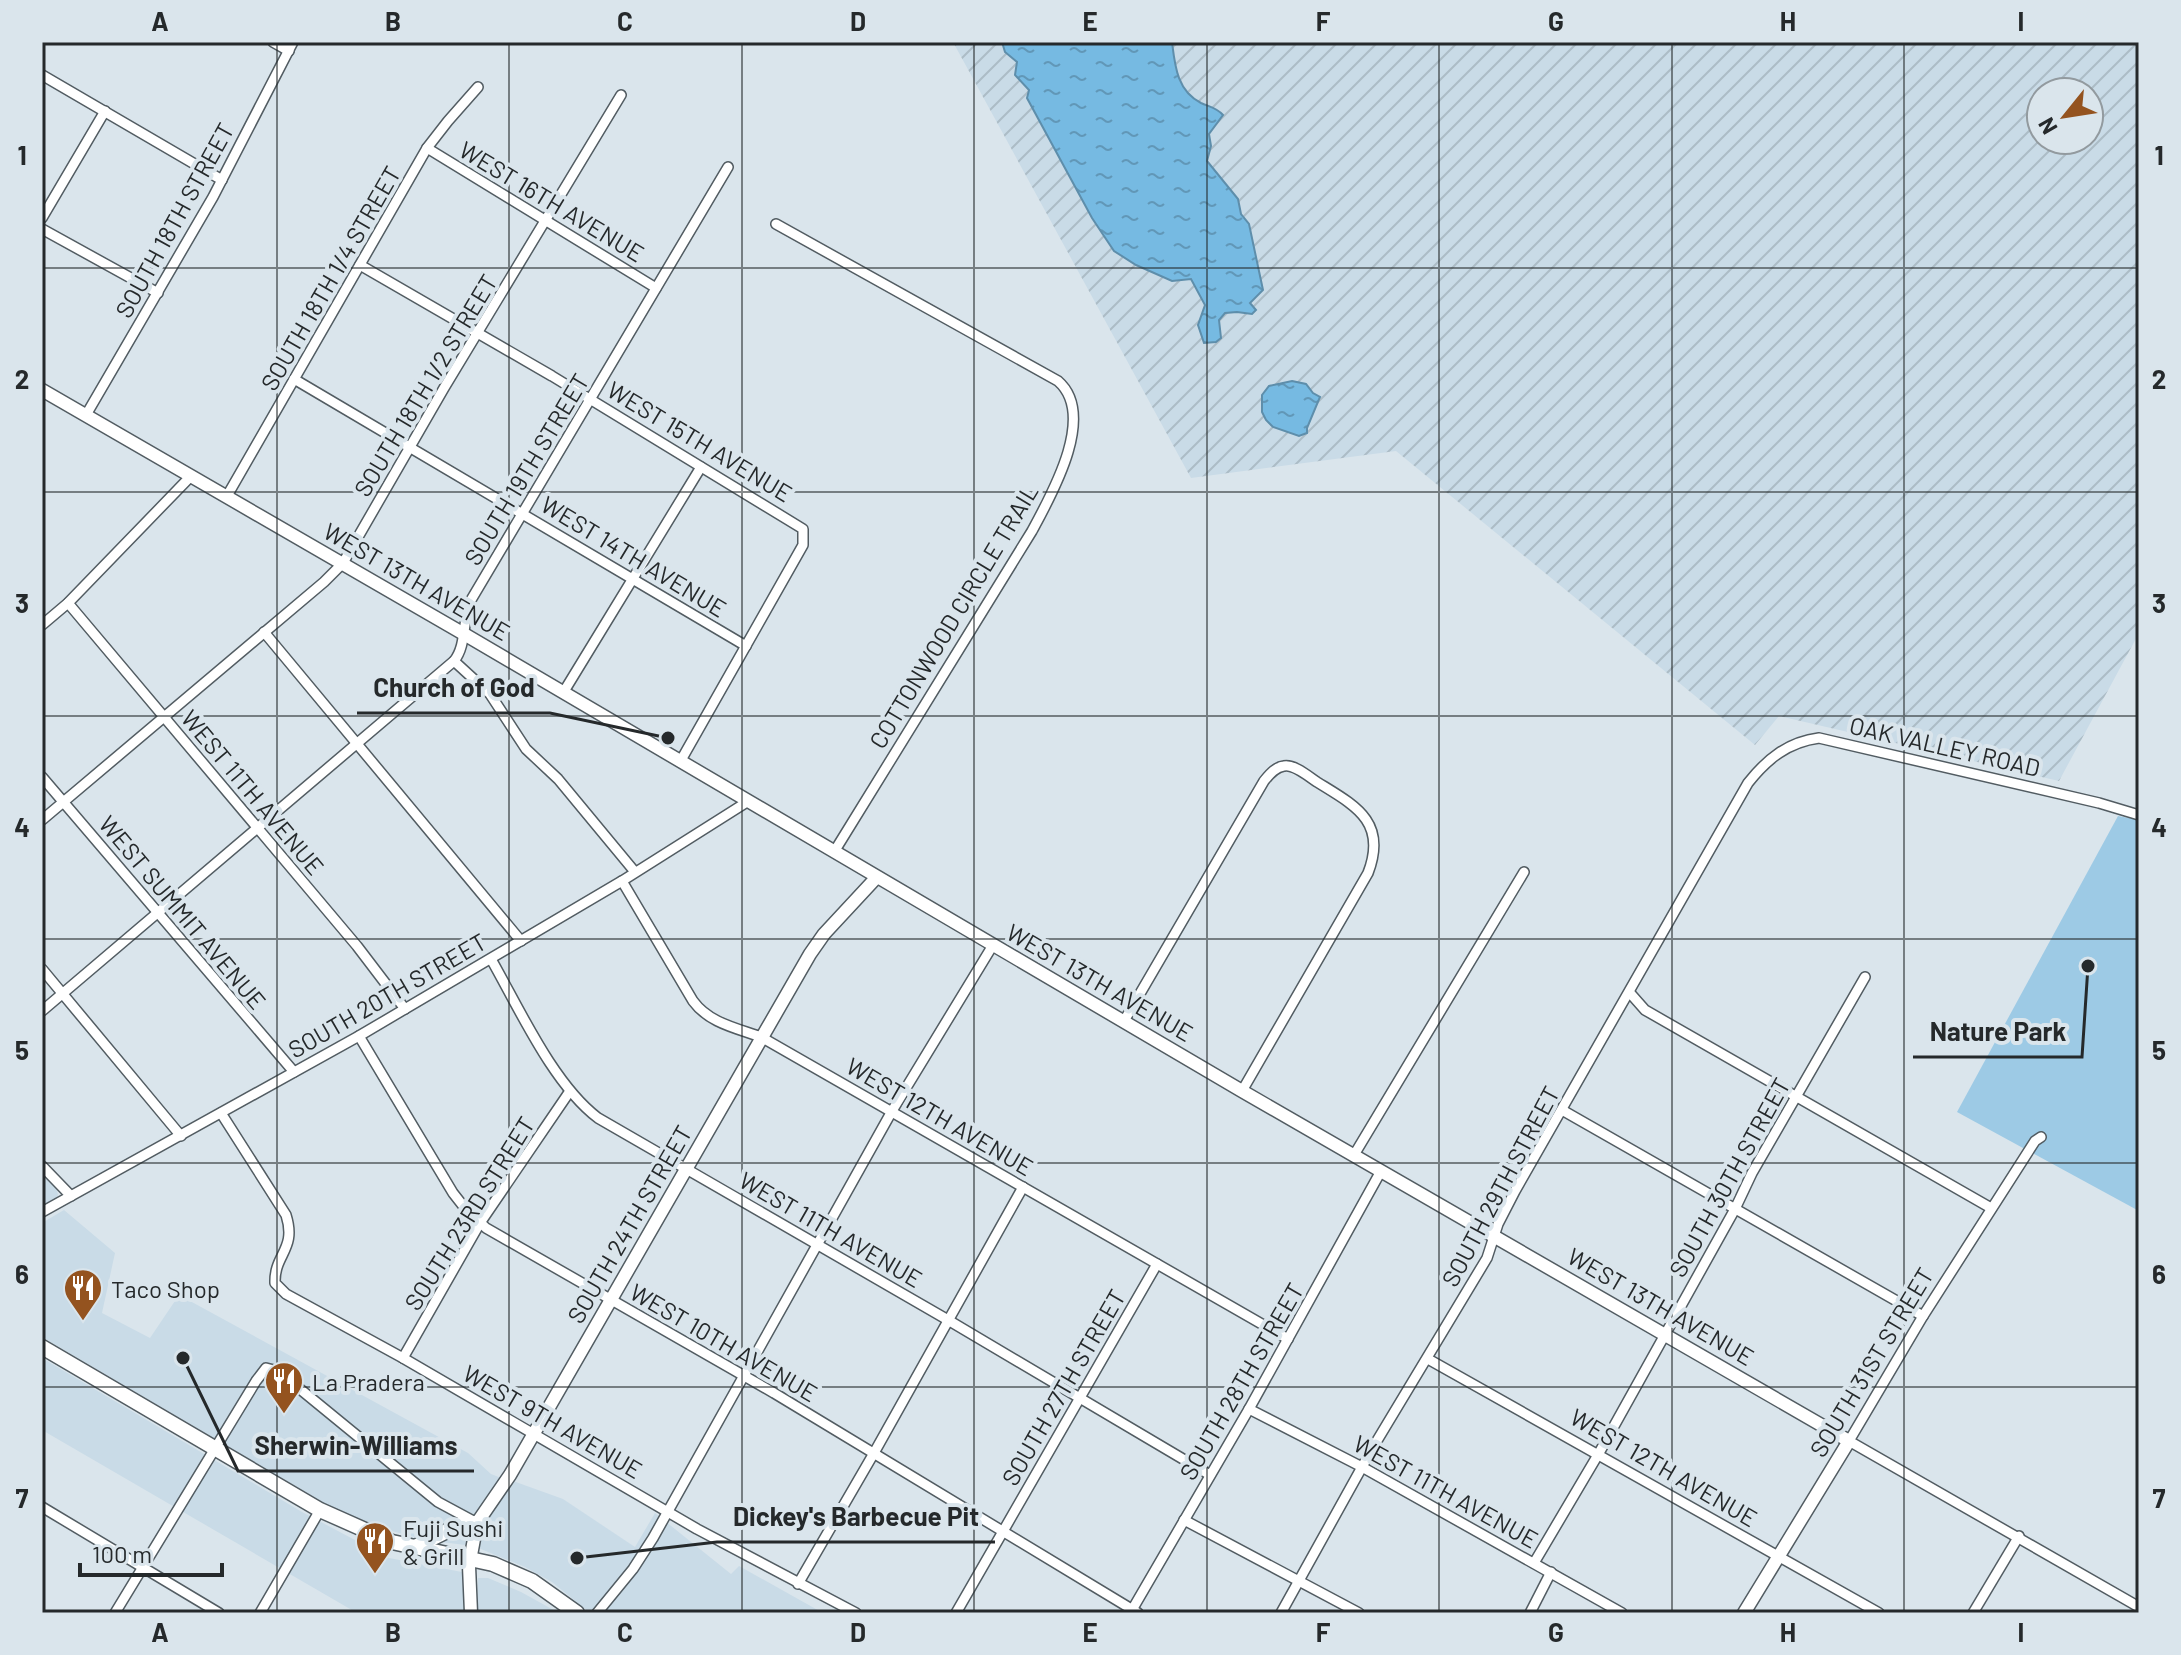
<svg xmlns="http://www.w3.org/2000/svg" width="2181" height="1655" viewBox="0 0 2181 1655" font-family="Barlow,sans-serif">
<defs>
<pattern id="industrial-furrows" width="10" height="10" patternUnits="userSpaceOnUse" patternTransform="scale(2)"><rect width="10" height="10" fill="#c9dbe7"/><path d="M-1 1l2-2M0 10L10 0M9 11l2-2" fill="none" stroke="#acbcc6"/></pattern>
<pattern id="water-ripples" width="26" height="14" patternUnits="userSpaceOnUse" patternTransform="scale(2)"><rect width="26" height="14" fill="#76bae2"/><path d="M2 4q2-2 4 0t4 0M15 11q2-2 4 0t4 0" fill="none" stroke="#6197b7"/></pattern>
</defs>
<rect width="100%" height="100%" fill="#dae5ec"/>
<g fill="#c9dbe7">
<path d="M42,1174L57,1190L58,1195L55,1201L42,1208Z"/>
<path d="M64,1210L115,1253L102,1313L150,1338L179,1295L468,1453L491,1474L504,1479L473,1518L465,1545L426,1540L384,1529L331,1507L42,1337V1223Z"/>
<path d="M42,1358L302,1512L389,1558L462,1572L465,1582L467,1613H357L42,1430Z"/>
<path d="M513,1481L563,1499L635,1547L655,1513L731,1574L739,1566L823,1613H590L552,1582L525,1567L476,1547L482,1523Z"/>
<path d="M478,1578H488L521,1592L559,1613H477Z"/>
</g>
<path fill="url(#industrial-furrows)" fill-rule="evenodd" d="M953,42H2139V633L2059,781L1779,716L1755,745L1396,451L1191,478ZM2041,92H2089V140H2041Z"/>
<path fill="#9dcae5" d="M2118,816L2139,820V1211L1957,1112Z"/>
<g fill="url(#water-ripples)" stroke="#5e8eab" stroke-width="2">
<path d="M1002,42H1172C1175,66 1177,91 1201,103C1210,107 1217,108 1223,115L1209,134L1211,146L1207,161L1238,199L1241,214L1249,224L1263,290L1250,303L1256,310L1252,314L1237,312L1225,313L1219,320L1221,338L1216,342L1204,343L1198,325L1205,305L1191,279L1172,281L1136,265L1114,251L1092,218L1027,98L1029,90L1015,75L1017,62L1005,52Z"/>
<path d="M1292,381L1306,384L1313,393L1320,397L1307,428V433L1299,436L1273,427L1266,420L1262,412V395L1269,386Z"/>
</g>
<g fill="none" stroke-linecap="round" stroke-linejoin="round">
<defs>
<g id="street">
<path d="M273,42L289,51"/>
<path d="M42,75L222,180"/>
<path d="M427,148L656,288"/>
<path d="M42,218L105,111"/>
<path d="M776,224L1058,381C1097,415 1052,494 1032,531L834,852"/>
<path d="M42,229L158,293"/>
<path d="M360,265L552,376L803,529V545L680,762"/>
<path d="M294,379L746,646"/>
<path d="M86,415L213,197L293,42"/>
<path d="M227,496L427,148L448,121L478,87"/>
<path d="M68,603L357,946L405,1009"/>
<path d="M42,625L68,603L191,476"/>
<path d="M264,632L521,941"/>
<path d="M454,661L490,694L526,749L558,779L635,872"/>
<path d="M563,693L701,467"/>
<path d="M42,777L294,1072"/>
<path d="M42,820L324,582L343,563L444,388L621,95"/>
<path d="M622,881L693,1001C709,1023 736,1028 761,1037L1288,1339"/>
<path d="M491,959C519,1008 553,1084 598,1118L948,1320L1210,1475"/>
<path d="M42,969L181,1136"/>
<path d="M1630,993L1645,1010L1991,1208"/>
<path d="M42,1011L454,661C467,645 462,620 471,600L728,167"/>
<path d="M1124,1021L1264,781C1269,775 1275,767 1284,766C1294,764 1308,776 1317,782C1354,805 1388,821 1368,873L1242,1091"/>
<path d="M359,1036L453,1193L464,1207L486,1228L774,1393L1138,1613"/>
<path d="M1562,1110L1923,1316"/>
<path d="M221,1113L286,1215C297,1250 274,1254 275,1283L286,1294L403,1358L697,1529L856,1613"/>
<path d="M2041,1137L2035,1141L1923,1316L1849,1441L2139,1607"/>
<path d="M1354,1155L1524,872"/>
<path d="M42,1166L71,1196"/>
<path d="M42,1212L359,1036L622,881L747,802"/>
<path d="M403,1358L480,1223L570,1091"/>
<path d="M1428,1359L1879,1613"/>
<path d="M1249,1409L1362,1467L1622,1613"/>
<path d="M42,1507L219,1613"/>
<path d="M1184,1520L1359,1613"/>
<path d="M1534,1563L1599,1453L1735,1209L1752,1173L1865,977"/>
<path d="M798,1584L874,1453L1023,1187"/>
<path d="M1132,1610L1249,1409L1381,1171"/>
<path d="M115,1613L256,1381L266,1368L278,1371L438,1502L477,1523"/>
<path d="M260,1613L320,1510"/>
<path d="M597,1613L633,1569L653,1538L892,1111L993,945"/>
<path d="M956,1613L1157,1264"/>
<path d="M1281,1613L1372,1449L1487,1258L1498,1224L1515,1191L1748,783C1767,759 1788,742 1819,738L2099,803L2139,815"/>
<path d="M1530,1613L1551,1572"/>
<path d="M1973,1613L2019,1536"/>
</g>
<g id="secondary">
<path d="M42,390L464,634L1242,1091L1849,1441L1744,1613"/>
<path d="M471,1613L469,1566L477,1523L510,1475L810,954L824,934L876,878"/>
</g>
<g id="primary">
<path d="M42,1347L320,1510L392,1542L493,1564L532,1581L577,1613"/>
<path d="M415,1547L459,1525L477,1523"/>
</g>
</defs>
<use href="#street" stroke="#525c62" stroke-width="12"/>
<use href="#secondary" stroke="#525c62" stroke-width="15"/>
<use href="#primary" stroke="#525c62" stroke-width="17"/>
<use href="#street" stroke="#fff" stroke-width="9"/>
<use href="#secondary" stroke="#fff" stroke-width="12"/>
<use href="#primary" stroke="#fff" stroke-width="14"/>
</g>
<path fill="none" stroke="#25292b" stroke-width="2" stroke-opacity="0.55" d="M277,42V1613M509,42V1613M742,42V1613M974,42V1613M1207,42V1613M1439,42V1613M1672,42V1613M1904,42V1613M42,268H2139M42,492H2139M42,716H2139M42,939H2139M42,1163H2139M42,1387H2139"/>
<defs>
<symbol id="restaurant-pin" viewBox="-11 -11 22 30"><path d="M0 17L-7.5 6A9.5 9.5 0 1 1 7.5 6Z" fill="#94531f" stroke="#dae5ec"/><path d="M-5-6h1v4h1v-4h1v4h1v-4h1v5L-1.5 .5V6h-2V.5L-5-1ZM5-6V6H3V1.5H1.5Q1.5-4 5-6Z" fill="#fff"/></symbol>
</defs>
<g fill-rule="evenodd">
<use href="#restaurant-pin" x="61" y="1266" width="44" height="60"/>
<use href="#restaurant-pin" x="262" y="1359" width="44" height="60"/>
<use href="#restaurant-pin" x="353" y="1519" width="44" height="60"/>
</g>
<g text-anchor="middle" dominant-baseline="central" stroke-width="8" stroke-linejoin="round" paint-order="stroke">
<g font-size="24" fill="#25292b" stroke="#dae5ec">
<text transform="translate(552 201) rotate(31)">WEST 16TH AVENUE</text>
<text transform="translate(174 220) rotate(-61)">SOUTH 18TH STREET</text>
<text transform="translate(330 278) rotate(-60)">SOUTH 18TH 1/4 STREET</text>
<text transform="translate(425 385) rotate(-59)">SOUTH 18TH 1/2 STREET</text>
<text transform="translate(700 441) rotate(31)">WEST 15TH AVENUE</text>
<text transform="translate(526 469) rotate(-59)">SOUTH 19TH STREET</text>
<text transform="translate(634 556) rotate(31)">WEST 14TH AVENUE</text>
<text transform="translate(417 581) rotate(30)">WEST 13TH AVENUE</text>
<text transform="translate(953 616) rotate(-59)">COTTONWOOD CIRCLE TRAIL</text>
<text transform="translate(1945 746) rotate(13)">OAK VALLEY ROAD</text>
<text transform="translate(253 792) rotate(50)">WEST 11TH AVENUE</text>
<text transform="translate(183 912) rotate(50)">WEST SUMMIT AVENUE</text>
<text transform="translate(1100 982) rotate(30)">WEST 13TH AVENUE</text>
<text transform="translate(387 995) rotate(-30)">SOUTH 20TH STREET</text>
<text transform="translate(940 1116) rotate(30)">WEST 12TH AVENUE</text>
<text transform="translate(1729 1177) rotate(-61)">SOUTH 30TH STREET</text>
<text transform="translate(1500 1186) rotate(-62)">SOUTH 29TH STREET</text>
<text transform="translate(469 1213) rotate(-58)">SOUTH 23RD STREET</text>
<text transform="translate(629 1224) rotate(-60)">SOUTH 24TH STREET</text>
<text transform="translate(831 1229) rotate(30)">WEST 11TH AVENUE</text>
<text transform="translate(1661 1306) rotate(30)">WEST 13TH AVENUE</text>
<text transform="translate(724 1342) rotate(30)">WEST 10TH AVENUE</text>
<text transform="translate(1871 1362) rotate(-59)">SOUTH 31ST STREET</text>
<text transform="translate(1241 1381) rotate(-60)">SOUTH 28TH STREET</text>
<text transform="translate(1063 1387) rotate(-60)">SOUTH 27TH STREET</text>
<text transform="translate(553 1421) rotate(30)">WEST 9TH AVENUE</text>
<text transform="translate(1664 1467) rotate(30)">WEST 12TH AVENUE</text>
<text transform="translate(1446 1491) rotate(29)">WEST 11TH AVENUE</text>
</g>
<g font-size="24" fill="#25292b" stroke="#dae5ec" text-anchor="start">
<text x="111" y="1288">Taco Shop</text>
<text x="312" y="1381">La Pradera</text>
<text x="403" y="1527">Fuji Sushi<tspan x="403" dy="28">&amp; Grill</tspan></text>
</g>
</g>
<path fill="none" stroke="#25292b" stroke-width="3" d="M668 738L550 713H357M2088 966L2082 1057H1913M183 1358L238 1471H474M577 1558L717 1542H995"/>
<g fill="#25292b" stroke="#dae5ec" stroke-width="3">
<circle cx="668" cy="738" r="8"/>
<circle cx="2088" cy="966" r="8"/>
<circle cx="183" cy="1358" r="8"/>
<circle cx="577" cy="1558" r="8"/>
</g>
<g font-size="26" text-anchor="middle" font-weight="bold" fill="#25292b" stroke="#dae5ec" stroke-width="8" stroke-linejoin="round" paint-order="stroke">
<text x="454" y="697">Church of God</text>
<text x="1998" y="1041">Nature Park</text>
<text x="356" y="1455">Sherwin-Williams</text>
<text x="856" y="1526">Dickey's Barbecue Pit</text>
</g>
<rect width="2181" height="1655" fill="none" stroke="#dae5ec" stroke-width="88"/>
<g transform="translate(2065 116) rotate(240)"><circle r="38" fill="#dae5ec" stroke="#929a9f" stroke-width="2"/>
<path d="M0-6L14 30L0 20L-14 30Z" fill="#94531f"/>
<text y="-12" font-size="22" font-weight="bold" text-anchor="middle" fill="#25292b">N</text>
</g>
<path d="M80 1563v12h142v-12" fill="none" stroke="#25292b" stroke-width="4"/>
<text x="92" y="1563" font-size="24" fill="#25292b" stroke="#dae5ec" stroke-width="6" paint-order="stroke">100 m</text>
<rect x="44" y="44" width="2093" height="1567" fill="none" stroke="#25292b" stroke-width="3"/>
<g font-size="26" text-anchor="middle" font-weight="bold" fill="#25292b">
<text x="160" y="31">A</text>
<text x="393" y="31">B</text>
<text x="625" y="31">C</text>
<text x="858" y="31">D</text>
<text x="1090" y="31">E</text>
<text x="1323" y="31">F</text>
<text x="1556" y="31">G</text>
<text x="1788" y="31">H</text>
<text x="2021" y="31">I</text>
<text x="22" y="165">1</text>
<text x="2159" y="165">1</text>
<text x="22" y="389">2</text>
<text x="2159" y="389">2</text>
<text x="22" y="613">3</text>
<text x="2159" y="613">3</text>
<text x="22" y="837">4</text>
<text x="2159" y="837">4</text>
<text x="22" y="1060">5</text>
<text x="2159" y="1060">5</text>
<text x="22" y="1284">6</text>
<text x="2159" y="1284">6</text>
<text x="22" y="1508">7</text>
<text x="2159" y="1508">7</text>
<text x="160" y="1642">A</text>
<text x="393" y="1642">B</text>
<text x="625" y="1642">C</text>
<text x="858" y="1642">D</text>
<text x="1090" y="1642">E</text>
<text x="1323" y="1642">F</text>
<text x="1556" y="1642">G</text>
<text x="1788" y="1642">H</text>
<text x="2021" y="1642">I</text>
</g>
</svg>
